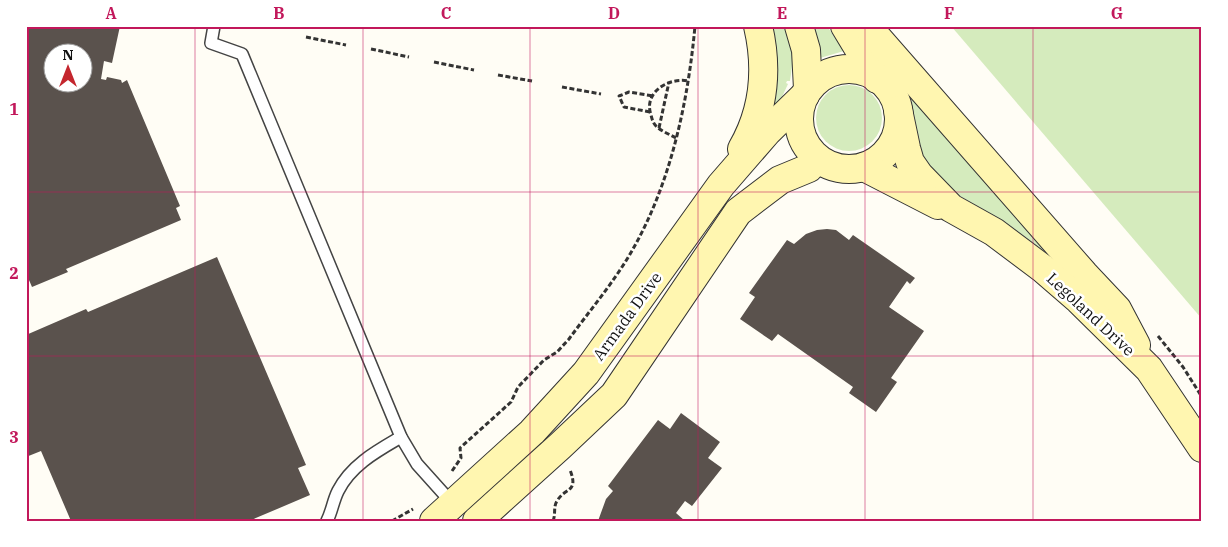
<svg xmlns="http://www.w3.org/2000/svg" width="1228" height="547" viewBox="0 0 1228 547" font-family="'IBM Plex Serif',serif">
<rect width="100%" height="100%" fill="#fffdf5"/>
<g fill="#d5ebbd">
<path d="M767,26H785C795,43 793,62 790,81H787L786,83L788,84L781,99L772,111Z"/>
<path d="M812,26H827L844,51L820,58Z"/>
<path d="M951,26H1202V319Z"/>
<circle cx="849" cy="118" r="33"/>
<path d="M907,89L1050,255L1007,224L945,187L928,170L914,132L912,102Z"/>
</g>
<g fill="#5a524d" fill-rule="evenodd">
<path d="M26,26H120L112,63L104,61L101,79L106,80L107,77L121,80L122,83L127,80L180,206L176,208L181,220L66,269L68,272L32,287L26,273ZM52,52H82V82H52Z"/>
<path d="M827,229L836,230L849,240L853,235L915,278L910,284L907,281L889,307L924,331L891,378L897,382L876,412L849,393L853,387L778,334L772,341L740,319L755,297L749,293L787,240L794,244L806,234L817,230Z"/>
<path d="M217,257L306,465L298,468L310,495L249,521H71L41,451L26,457V335L86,309L88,312Z"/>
<path d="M681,413L720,442L708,458L722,468L692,506L685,501L676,513L685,521H598L606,499L613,491L608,486L658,420L670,429Z"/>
</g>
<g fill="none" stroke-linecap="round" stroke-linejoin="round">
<defs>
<g id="lane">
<path d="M214,26L211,43L242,54L401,437L417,464L452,503"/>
<path d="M327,521C332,511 333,501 338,491C351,465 377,451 401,437"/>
</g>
<g id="secondary">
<path d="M799,26L806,50L808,89"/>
<path d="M845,26L877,79"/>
<path d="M867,26L1084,274L1117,309L1136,345"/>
<circle cx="849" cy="119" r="50"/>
<path d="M898,110L906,148L910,162L919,175L951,208L994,232L1042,268L1079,300L1149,369L1202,448"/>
<path d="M742,149C764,111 768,69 758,26"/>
<path d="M864,167L938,205"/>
<path d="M434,521L532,432L586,373L721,185L767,132L805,95"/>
<path d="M477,521L560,446L614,395L738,212L780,180L809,168L816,158"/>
</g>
</defs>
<use href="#lane" stroke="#444" stroke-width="14"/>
<use href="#secondary" stroke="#333" stroke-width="30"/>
<g stroke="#333" stroke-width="3" stroke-dasharray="5 2.5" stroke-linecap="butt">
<path d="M306,37L346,45"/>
<path d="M371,49L409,57"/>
<path d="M434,62L474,70"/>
<path d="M498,75L532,81"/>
<path d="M562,87L601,94"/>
<path d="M650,112L624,107L619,96L629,92L653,96"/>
<path d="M659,128L669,82"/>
<path d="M676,138C669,134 661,131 656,126C653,123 652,119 651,115C643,92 669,77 689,81"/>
<path d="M1158,336L1183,367L1202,397"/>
<path d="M452,471L461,458L460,448L511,402L518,387L544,360L557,352L569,339C590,310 615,281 633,249C671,182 688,102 695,26"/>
<path d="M392,521L413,509"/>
<path d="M553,521C556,514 553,507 557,501C565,487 579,493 570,470"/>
</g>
<use href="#lane" stroke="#fff" stroke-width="11"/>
<use href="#secondary" stroke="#fff6b0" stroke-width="28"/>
</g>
<path fill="none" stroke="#c2185b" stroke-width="1" stroke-opacity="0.55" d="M195,26V521M363,26V521M530,26V521M698,26V521M865,26V521M1033,26V521M26,192H1202M26,356H1202"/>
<g text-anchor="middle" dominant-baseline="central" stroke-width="5" stroke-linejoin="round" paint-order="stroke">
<g font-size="16" fill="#111" stroke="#fff">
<text transform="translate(1091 314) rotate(43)">Legoland Drive</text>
<text transform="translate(627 316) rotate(-54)">Armada Drive</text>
</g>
</g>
<rect width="1228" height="547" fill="none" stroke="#ffffff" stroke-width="55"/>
<g transform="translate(68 68)"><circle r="24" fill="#ffffff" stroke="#a0a0a0"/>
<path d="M0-4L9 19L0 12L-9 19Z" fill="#c4262e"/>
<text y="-8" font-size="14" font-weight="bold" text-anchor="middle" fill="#111111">N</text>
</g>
<rect x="28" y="28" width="1172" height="492" fill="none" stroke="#c2185b" stroke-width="2"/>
<g font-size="16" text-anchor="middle" font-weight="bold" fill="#c2185b">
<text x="111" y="19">A</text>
<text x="279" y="19">B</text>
<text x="446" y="19">C</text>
<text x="614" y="19">D</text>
<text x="782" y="19">E</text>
<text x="949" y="19">F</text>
<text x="1117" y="19">G</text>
<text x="14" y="115">1</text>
<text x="14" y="279">2</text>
<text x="14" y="443">3</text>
</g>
</svg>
